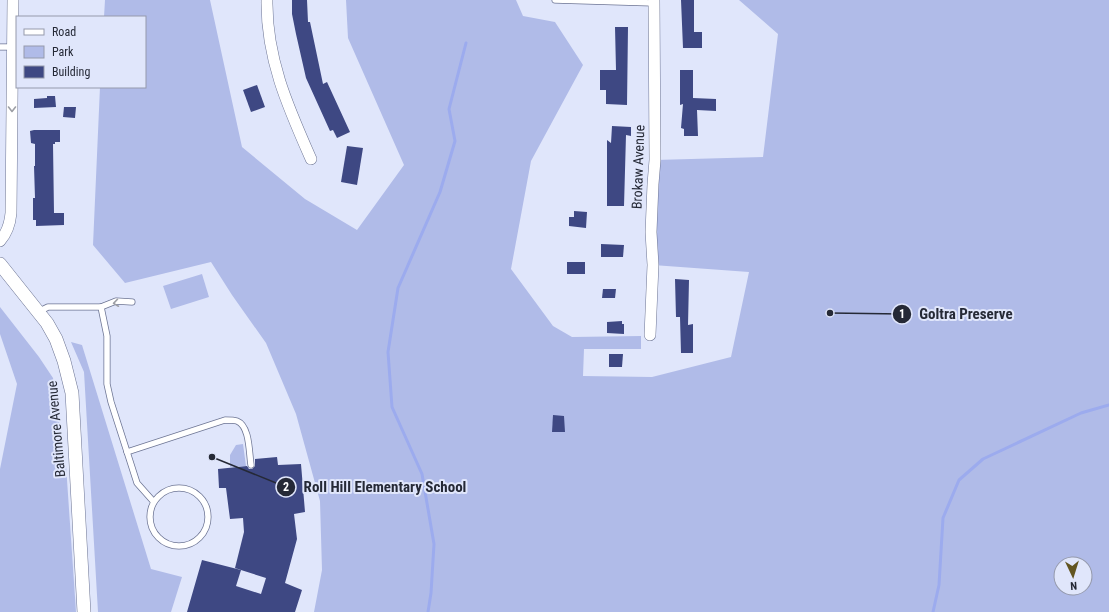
<svg xmlns="http://www.w3.org/2000/svg" width="1109" height="612" viewBox="0 0 1109 612" font-family="'Roboto Condensed',sans-serif">
<rect width="100%" height="100%" fill="#e0e6fb"/>
<g fill="#b0bbe8" fill-rule="evenodd">
<path d="M105,0H210L242,147L305,199L357,230L404,165L348,38L346,0H516L523,16L555,22L583,65L531,161L511,269L553,326L572,337L641,336V349H584L583,376L652,377L731,357L749,272L653,265L655,160L763,157L778,34L739,0H1109V612H314L322,570L320,501L296,414L266,343L232,295L211,262L125,283L93,245L100,87H145V17H104ZM1061,564H1085V588H1061Z"/>
<path d="M202,274L209,297L171,309L163,286Z"/>
<path d="M0,307L39,357L53,378L66,465L76,612H0V469L17,384L0,334Z"/>
<path d="M71,342L82,345L151,569L182,577L171,612H98L84,372Z"/>
<path d="M243,444L246,466L230,467V455L236,445Z"/>
</g>
<g fill="none" stroke-linecap="round" stroke-linejoin="round">
<g stroke="#9cabee" stroke-width="3">
<path d="M428,612L431,593L434,544L422,474L392,407L388,352L398,288L440,192L455,141L449,109L466,43"/>
<path d="M933,612L939,585L943,518L959,480L983,459L1081,413L1109,405"/>
</g>
</g>
<g fill="#3e4883" fill-rule="evenodd">
<path d="M292,0H307L308,22H310L323,84L327,82L350,132L337,138L333,130L330,131L306,78L296,34L292,14Z"/>
<path d="M681,0H694V32H702V48H683Z"/>
<path d="M615,27H628L627,105L606,104V90H600V70H616Z"/>
<path d="M680,70H693V98L716,99V111L697,110L698,136H684V129L681,128L683,104L680,105Z"/>
<path d="M257,85L265,107L251,112L243,90Z"/>
<path d="M47,96H55L56,107L34,108V99L47,98Z"/>
<path d="M64,107H76L75,118L63,117Z"/>
<path d="M612,126L631,127V136L626,135L624,206H607V140L611,143Z"/>
<path d="M34,130H60V142H55V144H53L54,213H64V225L36,226V220H33V198H35L34,166H35V144L31,143L30,131Z"/>
<path d="M347,146L363,148L357,185L341,182Z"/>
<path d="M574,211L587,212L586,228L569,226V217H574Z"/>
<path d="M601,244L624,245L623,257H601Z"/>
<rect x="567" y="262" width="18" height="12"/>
<path d="M675,279L689,280L688,325L693,324V353H681L680,317H676Z"/>
<path d="M603,289H616L615,298H602Z"/>
<path d="M622,321V324H624V334L607,333V322Z"/>
<path d="M609,354H623L622,367H609Z"/>
<path d="M553,415L564,416L565,432H552Z"/>
<path d="M277,457L278,465L301,464L305,512L294,514L297,539L285,583L302,590L295,612H187L202,560L241,570L235,568L244,532L243,518L230,519L226,488H219L218,469L247,466L249,469H252L255,466V459ZM241,570L266,578L261,594L236,586Z"/>
</g>
<g fill="none" stroke-linecap="round" stroke-linejoin="round">
<defs>
<g id="service">
<path d="M555,0L654,3"/>
<path d="M0,47H13"/>
<path d="M101,307L116,301L132,302"/>
<path d="M38,312L48,307H101L107,336V384L111,402L137,483L153,501"/>
<path d="M127,452L225,420C229,420 234,420 237,421C250,426 249,453 251,465"/>
<circle cx="179" cy="517" r="29"/>
</g>
<g id="minor">
<path d="M267,0C266,58 288,107 311,159"/>
<path d="M0,241C7,233 10,224 11,213L13,0"/>
<path d="M650,335L653,265L651,232L653,184L655,160L654,0"/>
</g>
<path id="tertiary" d="M0,264L47,323L56,339L64,361L72,393L84,612"/>
</defs>
<use href="#service" stroke="#6d7594" stroke-width="7"/>
<use href="#minor" stroke="#6d7594" stroke-width="12"/>
<use href="#tertiary" stroke="#6d7594" stroke-width="14"/>
<use href="#service" stroke="#fff" stroke-width="5.5"/>
<use href="#minor" stroke="#fff" stroke-width="11"/>
<use href="#tertiary" stroke="#fff" stroke-width="13"/>
</g>
<defs><path id="oneway-chevron" d="M-2-3.5L2.5 0L-2 3.5" fill="none" stroke-width="1.6" stroke-linecap="round" stroke-linejoin="round"/></defs>
<g stroke="#9d9fa5">
<use href="#oneway-chevron" transform="translate(12 109) rotate(90)"/>
<use href="#oneway-chevron" transform="translate(116 303) rotate(172)"/>
</g>
<g text-anchor="middle" dominant-baseline="central" stroke-width="4" stroke-linejoin="round" paint-order="stroke">
<g font-size="14" fill="#252936" stroke="#e0e6fb">
<text transform="translate(638 167) rotate(-88)">Brokaw Avenue</text>
<text transform="translate(56 429) rotate(-95)">Baltimore Avenue</text>
</g>
</g>
<path fill="none" stroke="#252936" stroke-width="1.5" d="M830 313L902 314M212 457L286 487"/>
<g fill="#252936" stroke="#e0e6fb" stroke-width="1.5">
<circle cx="830" cy="313" r="4"/>
<circle cx="212" cy="457" r="4"/>
<circle cx="902" cy="314" r="10"/>
<circle cx="286" cy="487" r="10"/>
</g>
<g font-size="12" text-anchor="middle" font-weight="bold" fill="#fff">
<text x="902" y="318">1</text>
<text x="286" y="491">2</text>
</g>
<g font-size="15" text-anchor="middle" font-weight="bold" fill="#252936" stroke="#e0e6fb" stroke-width="4" stroke-linejoin="round" paint-order="stroke">
<text x="966" y="319">Goltra Preserve</text>
<text x="385" y="492">Roll Hill Elementary School</text>
</g>
<rect x="16" y="16" width="130" height="72" fill="#e0e6fb" stroke="#959aac"/>
<rect x="24" y="29" width="20" height="6" fill="#ffffff" stroke="#959aac"/>
<text x="52" y="36" font-size="12" fill="#252936">Road</text>
<rect x="24" y="46" width="20" height="12" fill="#b0bbe8" stroke="#959aac"/>
<text x="52" y="56" font-size="12" fill="#252936">Park</text>
<rect x="24" y="66" width="20" height="12" fill="#3e4883" stroke="#959aac"/>
<text x="52" y="76" font-size="12" fill="#252936">Building</text>
<g transform="translate(1073 576) rotate(176)"><circle r="19" fill="#e0e6fb" stroke="#959aac"/>
<path d="M0-3L7 15L0 10L-7 15Z" fill="#625521"/>
<text y="-6" font-size="11" font-weight="bold" text-anchor="middle" fill="#252936">N</text>
</g>
</svg>
